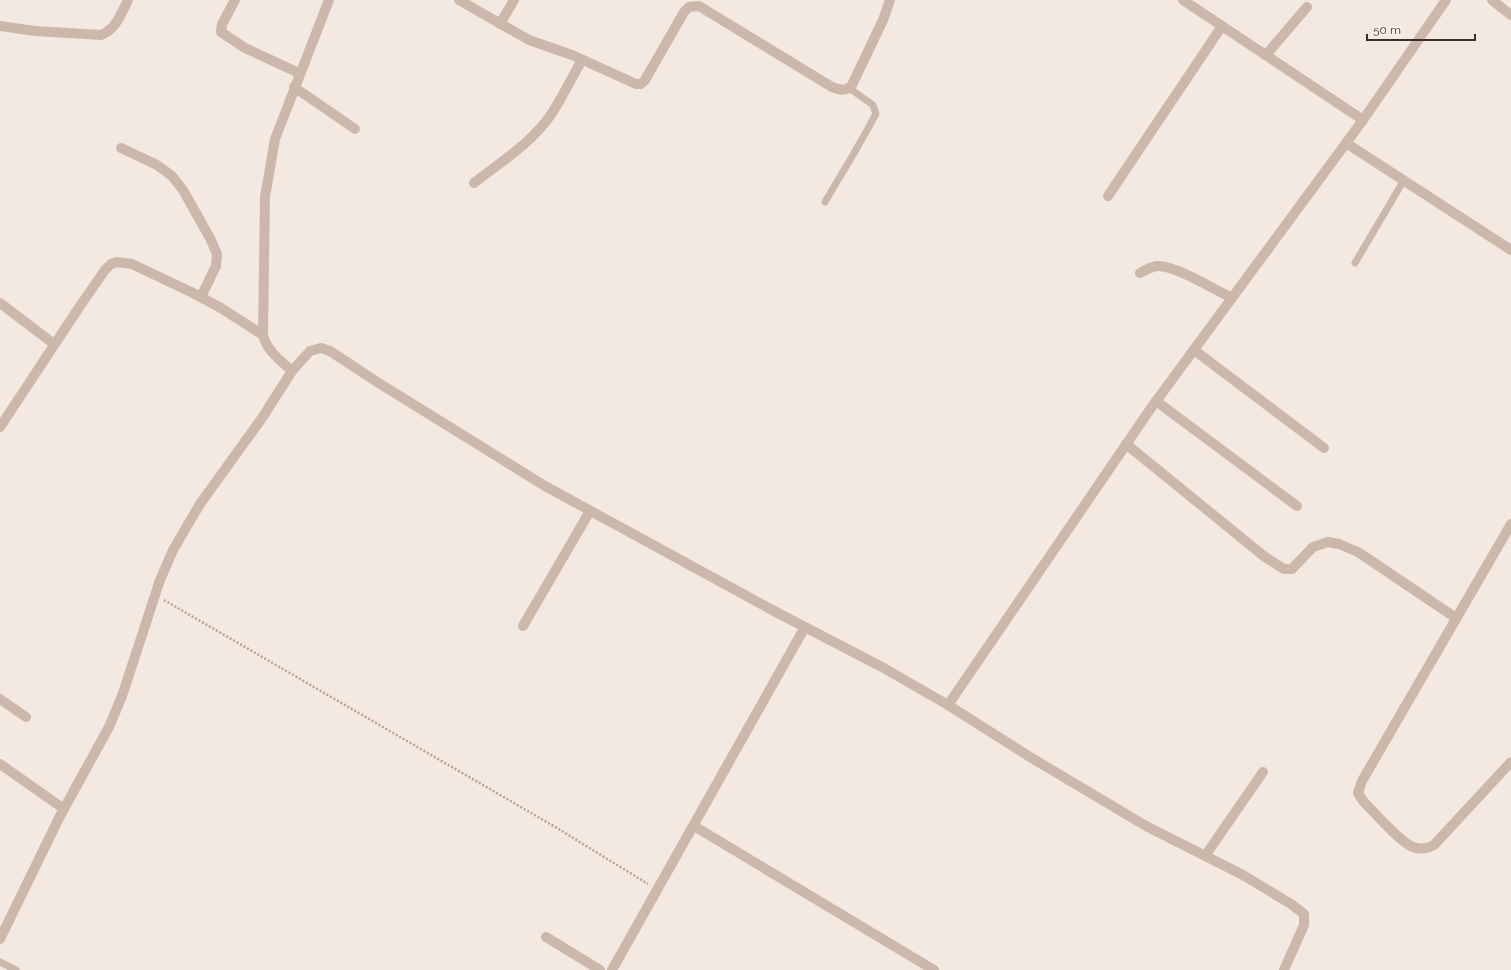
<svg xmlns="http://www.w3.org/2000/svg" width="1511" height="970" viewBox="0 0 1511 970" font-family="Raleway,sans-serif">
<rect width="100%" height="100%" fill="#f3e9e0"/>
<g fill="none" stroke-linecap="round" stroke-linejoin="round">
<path stroke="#b7a295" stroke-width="2.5" stroke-dasharray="2 2" stroke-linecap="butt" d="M164,600L557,828L648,884"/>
<g stroke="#cbb8ab" stroke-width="7">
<path d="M825,202L853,155L876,114L873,105L849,88"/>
<path d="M1355,263L1404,180"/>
<path d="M0,962L16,970"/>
</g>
<g stroke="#cbb8ab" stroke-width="10">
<path d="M235,0L222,24L221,32L245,48L299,73"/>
<path d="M459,0L529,40L572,55L636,84H641L645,80L684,12L689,7L699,6L832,87C840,90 846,92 852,85L883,20L890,0"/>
<path d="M1183,0L1363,120"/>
<path d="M1492,0L1511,15"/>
<path d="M500,24L514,0"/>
<path d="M0,26L35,31L101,35C116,29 121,14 128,0"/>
<path d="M1266,55L1307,7"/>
<path d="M294,87L355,129"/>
<path d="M1346,143L1511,250"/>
<path d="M121,148L157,165L172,176L183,190L210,238L217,254L216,266L201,297"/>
<path d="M474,183C501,162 533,142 552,113C563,96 572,77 582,60"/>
<path d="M1108,196L1222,26"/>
<path d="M1140,273C1145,270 1151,267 1157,266C1175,265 1215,290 1232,298"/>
<path d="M0,303L54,344"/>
<path d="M1194,350L1324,448"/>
<path d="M292,371L310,351L321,348L330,351L374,380L545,486L774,611L882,667L948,705L1030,757L1146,826L1243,875L1291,904L1304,914V925L1284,970"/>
<path d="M1156,401L1297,506"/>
<path d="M0,427L80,306L105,270L111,264L117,262L132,264L191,292L221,308L263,335"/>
<path d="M1126,444L1265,557L1284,569H1292L1313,547L1328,542L1339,544L1358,552L1456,618"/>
<path d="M1511,524L1362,781L1358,793L1363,801C1374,812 1400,842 1413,847C1421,850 1427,849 1434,845L1511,762"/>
<path d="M523,626L590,511"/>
<path d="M0,699L26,717"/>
<path d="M948,705L1151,408L1363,120L1446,0"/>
<path d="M0,764L64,809"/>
<path d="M694,826L934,970"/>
<path d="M1205,856L1263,772"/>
<path d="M546,937L600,970"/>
<path d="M0,939L60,816L109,727L122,696L160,580L173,550L200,504L262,418L292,371C280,360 267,351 263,335L265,197L275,139L329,0"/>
<path d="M612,970L805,627"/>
</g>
</g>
<path d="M1367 34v6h108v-6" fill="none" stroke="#392e2a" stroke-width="2"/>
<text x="1373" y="34" font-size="12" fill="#392e2a" stroke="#faf3ed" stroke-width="3" paint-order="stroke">50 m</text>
</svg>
